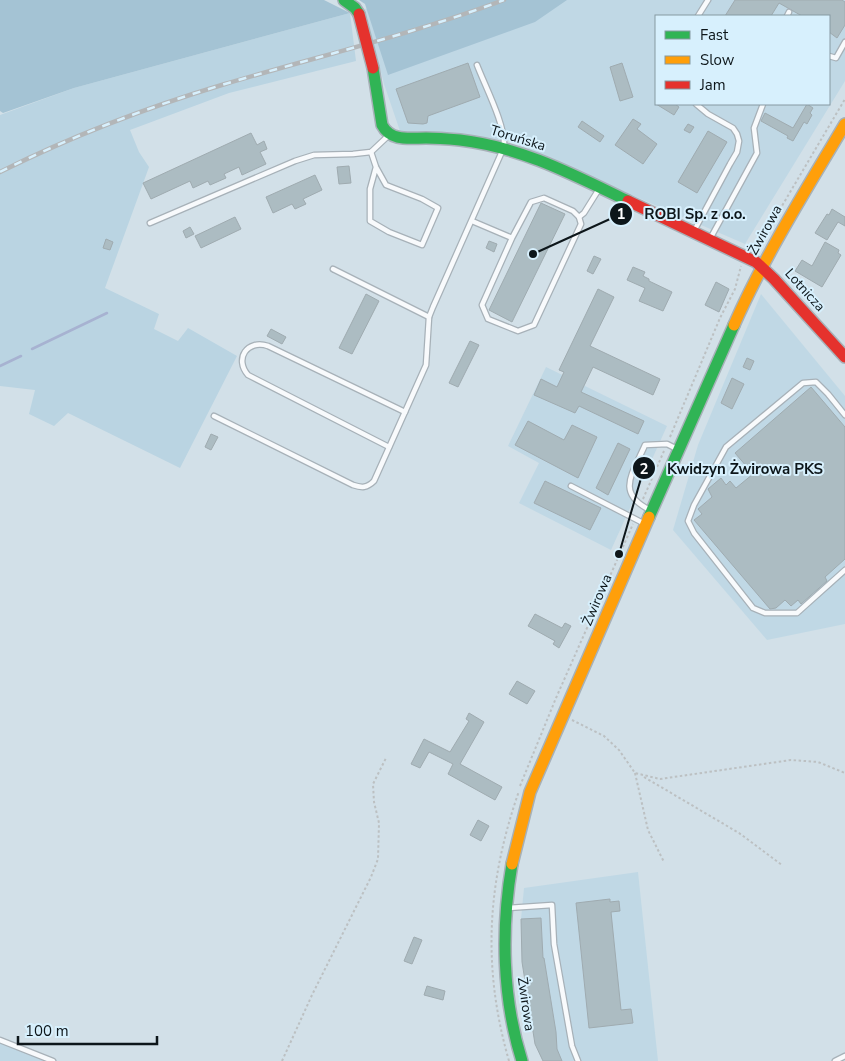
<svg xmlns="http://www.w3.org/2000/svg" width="845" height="1061" viewBox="0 0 845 1061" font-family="'Nunito Sans',sans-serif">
<rect width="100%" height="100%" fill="#d2e0e8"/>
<g fill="#c0d8e5" fill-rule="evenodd">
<path d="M399,0H845V81L745,244L544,157L513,142L505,140L401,134L384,84L365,9ZM656,16H829V104H656Z"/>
<path d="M761,294L845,396V624L767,640L673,530L698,445Z"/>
<path d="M546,367L667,426L611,550L519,503L539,463L508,446Z"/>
<path d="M638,872L658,1061H543L535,1044L522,962L521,919L524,888Z"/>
<path d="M0,1043L45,1061H0Z"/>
</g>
<path fill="#bad4e2" d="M350,13L356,61L229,93L130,130L139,152L149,167L105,288L159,314L154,329L178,341L188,328L237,356L180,468L68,413L54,426L29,414L35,390L0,386V115L74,88Z"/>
<g fill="#a4c3d4">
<path d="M0,0H324L350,13L74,88L3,113L0,111Z"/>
<path d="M359,0H567L535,22L388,75L365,4Z"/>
</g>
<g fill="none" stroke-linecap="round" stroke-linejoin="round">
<g stroke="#a7b2d1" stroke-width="2.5">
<path d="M32,349L107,313"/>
<path d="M0,366L21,356"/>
</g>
</g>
<g fill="#acbcc2" stroke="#9fabb0">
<path d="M735,0H842L845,2V25L837,38L829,32V16H802L779,3L771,16H725Z"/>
<path d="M468,63L480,97L428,116L427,123L423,124L408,123L396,89Z"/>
<path d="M622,63L633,97L620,101L610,67Z"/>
<path d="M656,104H675L679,107L674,115Z"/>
<path d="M807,104L813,108L810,113L812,115L807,124L804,122L793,141L787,138L788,136L761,121L765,113L793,128Z"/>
<path d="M633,119L641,124L637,129L657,144L643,164L615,145Z"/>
<path d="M582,121L604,136L600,142L578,127Z"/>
<path d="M688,124L694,127L690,133L684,130Z"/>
<path d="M708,131L727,142L697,193L678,182Z"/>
<path d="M251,133L257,145L264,141L267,149L260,152L266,164L242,175L239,167L224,174L226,178L210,185L208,181L193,188L190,181L151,199L143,183Z"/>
<path d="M349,166L351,183L339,184L337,167Z"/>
<path d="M315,175L322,190L303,199L306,204L295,209L292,204L273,213L266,197Z"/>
<path d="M541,203L565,214L512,322L489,310Z"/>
<path d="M832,209L845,217V226L838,222L827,240L815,233L827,214L829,215Z"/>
<path d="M235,217L241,229L201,248L195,236Z"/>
<path d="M190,227L194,234L186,238L183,231Z"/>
<path d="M106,239L113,242L110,250L103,248Z"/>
<path d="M489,241L497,244L494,252L486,248Z"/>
<path d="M825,242L839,250L838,253L841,255L822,287L795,271L802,260L812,266Z"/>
<path d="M594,256L601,259L593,274L587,271Z"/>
<path d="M633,267L645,272L643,276L649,279V281L672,292L663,311L639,301L645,288L627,280Z"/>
<path d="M716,282L729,289L719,312L705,305Z"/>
<path d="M598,289L614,297L590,346L660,379L653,395L593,367L581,392L644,421L638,434L579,406L575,413L534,395L541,379L557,387L564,372L559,370Z"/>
<path d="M366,294L379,301L352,354L339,348Z"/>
<path d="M271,329L286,337L282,344L267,336Z"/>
<path d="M470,341L479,345L458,387L449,383Z"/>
<path d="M747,358L754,361L750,370L743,367Z"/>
<path d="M732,378L744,384L732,409L721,403Z"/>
<path d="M811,387L845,427V559L825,577L827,581L801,604L798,600L791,606L785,600L776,608L770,609L694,520L702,514L698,509L712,497L708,489L721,478L726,485L730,481L736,488L753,474L735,453Z"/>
<path d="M528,421L564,440L572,425L597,437L578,478L515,445Z"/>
<path d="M211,434L218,437L211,450L205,447Z"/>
<path d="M618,443L630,449L608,495L596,488Z"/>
<path d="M545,481L601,508L590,530L534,503Z"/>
<path d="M535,614L562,628L565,623L571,626L559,648L553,644L555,641L528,626Z"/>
<path d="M517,681L535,691L527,704L509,694Z"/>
<path d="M469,713L484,722L460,764L502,787L495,800L448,774L453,764L429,752L420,768L411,764L424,739L450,752L469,721L466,719Z"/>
<path d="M478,820L489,826L481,841L470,835Z"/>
<path d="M610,899V902L619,901L620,911L611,912L621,1010L631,1009L633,1023L589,1028L576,903Z"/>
<path d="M541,918L543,958H544L556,1032L557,1049L562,1061H543L535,1044L522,962L521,919Z"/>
<path d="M414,937L422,940L412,964L404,961Z"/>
<path d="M427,986L445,991L443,1000L424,995Z"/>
</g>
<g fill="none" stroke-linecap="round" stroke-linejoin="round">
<defs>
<g id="lane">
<path d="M698,16L708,0"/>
<path d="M787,16L789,12"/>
<path d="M829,56L836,58L845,42"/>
<path d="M371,152L376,167L386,185L422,199L438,208L422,245L389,232L370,221V189L376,167"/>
<path d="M579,217L584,213L599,189"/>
<path d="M472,221L512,238L531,202L544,198L573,211L579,217L581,224L534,325L518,331L488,319L482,305L512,238"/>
<path d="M150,223L295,161L314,155L353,154L371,152L388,136"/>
<path d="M694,231L730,164L737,152L739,141L737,134L733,128L708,114L696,104"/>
<path d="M710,239L757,153L754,128L763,104"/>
<path d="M333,269L429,317"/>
<path d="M845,415L828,394L816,382L803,383L726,447L694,505L688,521L694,533L753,608L765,613H797L845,570"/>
<path d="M214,416L353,485C362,488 367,488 374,481L426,365L429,317L433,307L504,147C506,126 485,86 477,65"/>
<path d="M389,447L248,375C234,359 247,339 268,346L405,412"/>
<path d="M571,486L645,524"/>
<path d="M650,510C615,493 633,473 645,445L667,444L677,449"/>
<path d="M508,908L552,905L554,944L572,1046L578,1061"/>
<path d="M0,1040L53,1061"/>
<path d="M835,1061L845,1056"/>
</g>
<g id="fast">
<path d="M344,0L355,8L359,14"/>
<path d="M373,68L382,125C391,142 410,138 426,138C437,138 449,139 460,140C521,147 574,175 628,201"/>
<path d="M649,517L734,325"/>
<path d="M512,864C501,928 502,998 522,1061"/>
</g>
<g id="slow">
<path d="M734,325C765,255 806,190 845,124"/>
<path d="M512,864L530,792L649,517"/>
</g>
<path id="jam" d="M628,201L756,262L774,279L845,357"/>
</defs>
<use href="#lane" stroke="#a7b1b8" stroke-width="7"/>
<use href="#fast" stroke="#a7b1b8" stroke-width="14"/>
<use href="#slow" stroke="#a7b1b8" stroke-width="14"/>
<use href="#jam" stroke="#a7b1b8" stroke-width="14"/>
<g stroke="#bcc0c2" stroke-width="2" stroke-dasharray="2.5 2.5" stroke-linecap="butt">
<path d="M750,249L759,243L766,233L845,99"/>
<path d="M670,437L720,318L735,289L741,266"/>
<path d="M643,499L664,451"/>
<path d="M572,720L604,736L619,750L635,773L660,779L791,760L818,762L845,773"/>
<path d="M635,773L648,830L664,862"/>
<path d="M644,777L739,833L782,865"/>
<path d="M520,786L556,698L633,524"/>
<path d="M282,1061L312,995L371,877L378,859L379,823L374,802L373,784L386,758"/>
<path d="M509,1061C482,967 487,883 519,791"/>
</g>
<use href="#lane" stroke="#f8fafc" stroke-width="4.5"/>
<use href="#fast" stroke="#30b455" stroke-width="11"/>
<use href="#slow" stroke="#ff9f0a" stroke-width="11"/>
<use href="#jam" stroke="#e5322d" stroke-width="11"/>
<defs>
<path id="rail" d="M0,172C72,136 148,107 225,84C319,56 413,34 504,0"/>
</defs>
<use href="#rail" stroke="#b3b6b8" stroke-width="4.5"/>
<use href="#rail" stroke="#d7f0fd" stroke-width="2.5" stroke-dasharray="8" stroke-linecap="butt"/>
<defs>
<path id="jam-bridge" d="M359,14L373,68"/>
</defs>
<use href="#jam-bridge" stroke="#a7b1b8" stroke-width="14" stroke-linecap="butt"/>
<use href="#jam-bridge" stroke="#e5322d" stroke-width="11"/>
</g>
<g text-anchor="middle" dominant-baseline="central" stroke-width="4" stroke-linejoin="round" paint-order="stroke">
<g font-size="14" fill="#0d161a" stroke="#d7f0fd">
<text transform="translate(518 138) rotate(17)">Toruńska</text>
<text transform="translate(765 230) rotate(-61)">Żwirowa</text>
<text transform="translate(805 290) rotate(48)">Lotnicza</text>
<text transform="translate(597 600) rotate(-67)">Żwirowa</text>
<text transform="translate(526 1004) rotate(82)">Żwirowa</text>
</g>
</g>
<path fill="none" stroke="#0d161a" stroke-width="2" d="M533 254L621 214M619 554L644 468"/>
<g fill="#0d161a" stroke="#d7f0fd" stroke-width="2">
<circle cx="533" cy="254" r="5"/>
<circle cx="619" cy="554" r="5"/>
<circle cx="621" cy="214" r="12"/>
<circle cx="644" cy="468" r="12"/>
</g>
<g font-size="15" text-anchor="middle" font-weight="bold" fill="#fff">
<text x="621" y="219">1</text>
<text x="644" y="474">2</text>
</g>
<g font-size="15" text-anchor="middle" font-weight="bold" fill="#0d161a" stroke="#d7f0fd" stroke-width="4" stroke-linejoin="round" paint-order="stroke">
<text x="695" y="219">ROBI Sp. z o.o.</text>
<text x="745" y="474">Kwidzyn Żwirowa PKS</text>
</g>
<rect x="655" y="15" width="175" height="90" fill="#d7f0fd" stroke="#8699a2"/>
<rect x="665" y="31" width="25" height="8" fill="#30b455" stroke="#8699a2"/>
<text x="700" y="40" font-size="15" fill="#0d161a">Fast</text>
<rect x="665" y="56" width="25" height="8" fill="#ff9f0a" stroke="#8699a2"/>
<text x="700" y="65" font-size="15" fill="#0d161a">Slow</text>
<rect x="665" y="81" width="25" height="8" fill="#e5322d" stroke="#8699a2"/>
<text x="700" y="90" font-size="15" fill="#0d161a">Jam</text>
<path d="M18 1036v8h139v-8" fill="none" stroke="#0d161a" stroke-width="2.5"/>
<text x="25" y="1036" font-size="15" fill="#0d161a" stroke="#d7f0fd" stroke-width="4" paint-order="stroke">100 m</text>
</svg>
